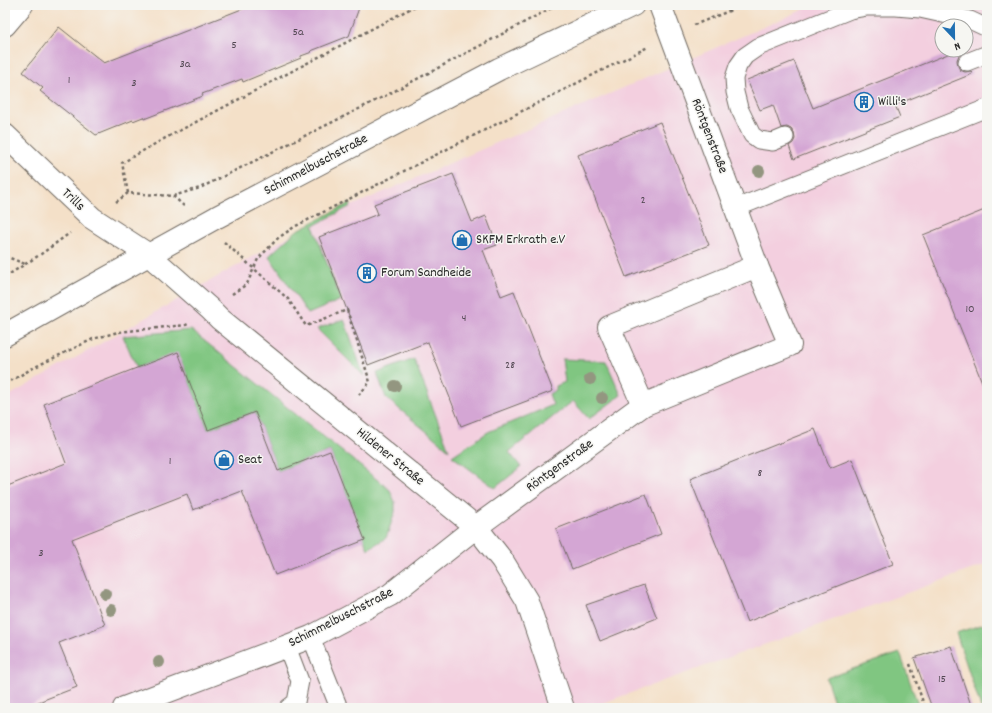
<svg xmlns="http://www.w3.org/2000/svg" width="992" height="713" viewBox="0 0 992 713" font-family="Dekko,sans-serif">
<rect width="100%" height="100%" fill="#f6f6f2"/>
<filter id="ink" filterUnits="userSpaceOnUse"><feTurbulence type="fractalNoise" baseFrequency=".025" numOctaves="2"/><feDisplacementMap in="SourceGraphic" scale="8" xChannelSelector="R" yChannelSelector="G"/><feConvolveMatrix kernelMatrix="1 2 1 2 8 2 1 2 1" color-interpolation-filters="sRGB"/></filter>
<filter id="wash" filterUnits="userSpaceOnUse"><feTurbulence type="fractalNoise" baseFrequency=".012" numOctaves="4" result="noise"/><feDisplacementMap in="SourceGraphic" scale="16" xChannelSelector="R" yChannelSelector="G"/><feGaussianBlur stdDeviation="0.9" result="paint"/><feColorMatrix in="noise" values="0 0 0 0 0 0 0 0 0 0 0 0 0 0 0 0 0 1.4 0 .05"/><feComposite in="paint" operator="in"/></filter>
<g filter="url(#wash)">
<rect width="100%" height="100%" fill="#f4e0c8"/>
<path fill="#f3cfdf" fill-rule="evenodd" d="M814,5H987V564L589,708H5V398L310,224ZM942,26H966V50H942Z"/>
<g fill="#80c681" stroke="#567856">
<path d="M350,203L351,206L313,226L341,300L308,314L269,256L296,231Z"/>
<path d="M344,319L364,376L317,329Z"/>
<path d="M191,330L390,490L395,502V512L386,538L368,549L330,451L278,471L255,412L208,430L178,353L137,368L123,336Z"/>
<path d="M414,359L449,450L386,398L377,373Z"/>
<path d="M562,359L606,361L621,395L589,419L573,401L509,452L521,467L495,488L452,456L488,432L553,405L549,394L556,390V386L565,382Z"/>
<path d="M987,623V708H981L956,633Z"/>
<path d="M900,653L919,708H836L826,678Z"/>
</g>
<g id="blocks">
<g fill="#d4a6d4">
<path d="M252,5H360L349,36L311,51L312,52L301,56V58L243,82L242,79L202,94L203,96L144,119L143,117L133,121V120L96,135L40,91L43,88L23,72L59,27L104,63Z"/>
<path d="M958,50H962L963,53L959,55L957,60L958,66L960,70L965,72L971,71L972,74L895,105L900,117L794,159L789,146L793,143L795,139L794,133L791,129L787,127L781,128L773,105L760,110L747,80L794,61L813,108Z"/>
<path d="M660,122L709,245L626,277L578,155Z"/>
<path d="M453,174L472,222L486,216L497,245L483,250L501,296L514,291L553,391L461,426L428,342L368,365L319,237L378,214L374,204Z"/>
<path d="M987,209V392H986L923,235Z"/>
<path d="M178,352L208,430L255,412L278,471L330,451L365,540L275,575L242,491L193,510L187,494L72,539L105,625L59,643L77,687L23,708H5V487L66,463L44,404Z"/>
<path d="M815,429L830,468L852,459L893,564L747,622L690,479Z"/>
<path d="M646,494L661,534L572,569L556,529Z"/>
<path d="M644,585L657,618L600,641L586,605Z"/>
<path d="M951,646L972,708H932L914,658Z"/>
</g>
</g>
</g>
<g filter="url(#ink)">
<use href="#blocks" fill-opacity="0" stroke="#716a62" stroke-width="1"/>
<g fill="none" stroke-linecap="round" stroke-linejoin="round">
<defs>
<g id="lane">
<path d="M967,62L985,55H987"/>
<path d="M785,137L773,142L759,140L752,135L739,108L735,92L734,78L738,66L745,56L758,47L850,10L867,7H896L920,9L970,20L987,28"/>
<path d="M736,208L987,108"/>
<path d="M311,637L339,708"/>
<path d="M287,647L300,681L296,702L288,708"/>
</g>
<g id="street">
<path d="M5,25L22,5"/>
<path d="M5,135L92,218L149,255L210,309L220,319L476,527L502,560L527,601L563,708"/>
<path d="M643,405L609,327L757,266"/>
<path d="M124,708L311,637L390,595L476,527L643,405L790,345L757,266L660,5"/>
</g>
<path id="secondary" d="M5,335L69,299L217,217L499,69L633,5"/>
</defs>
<use href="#lane" stroke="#716a62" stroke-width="19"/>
<use href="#street" stroke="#716a62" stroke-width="24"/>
<use href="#secondary" stroke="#716a62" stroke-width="24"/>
<g stroke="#716a62" stroke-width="2.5" stroke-dasharray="3 3" stroke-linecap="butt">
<path d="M694,25L744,5"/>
<path d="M128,193L122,163L160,141L417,5"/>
<path d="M173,196L184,206"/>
<path d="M116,202L128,193L173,196L200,188L385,96L557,5"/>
<path d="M224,242L288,299L306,326L347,310L370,382L357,397"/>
<path d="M5,256L25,264"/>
<path d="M5,277L41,254L70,233"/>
<path d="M232,294L247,284L258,259L277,239L294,227L648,47"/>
<path d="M5,384L35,367L93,339L118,332L186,325L188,324"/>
<path d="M910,664L925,708"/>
</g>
<use href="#lane" stroke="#fff" stroke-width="17"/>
<use href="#street" stroke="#fff" stroke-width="22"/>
<use href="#secondary" stroke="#fff" stroke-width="22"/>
</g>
<g fill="#939680">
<circle cx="759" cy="171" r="6"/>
<circle cx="590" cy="379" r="6"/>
<circle cx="395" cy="386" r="6"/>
<circle cx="602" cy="398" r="6"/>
<circle cx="105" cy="594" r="6"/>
<circle cx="111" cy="610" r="6"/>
<circle cx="159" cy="662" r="6"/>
</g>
</g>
<defs>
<symbol id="building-ring" viewBox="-11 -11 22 22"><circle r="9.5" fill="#f6f6f2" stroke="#1f6fb2" stroke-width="1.5"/><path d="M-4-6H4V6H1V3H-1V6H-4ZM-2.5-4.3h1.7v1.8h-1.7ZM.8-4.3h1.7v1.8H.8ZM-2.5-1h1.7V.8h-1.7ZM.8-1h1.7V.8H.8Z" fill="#1f6fb2"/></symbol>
<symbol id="shop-ring" viewBox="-11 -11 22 22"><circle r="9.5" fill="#f6f6f2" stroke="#1f6fb2" stroke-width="1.5"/><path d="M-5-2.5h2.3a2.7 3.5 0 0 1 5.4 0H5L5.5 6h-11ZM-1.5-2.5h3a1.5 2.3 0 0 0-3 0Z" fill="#1f6fb2"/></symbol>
</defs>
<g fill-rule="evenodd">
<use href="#building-ring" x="853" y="91" width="22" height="22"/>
<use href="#shop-ring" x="451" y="229" width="22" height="22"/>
<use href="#building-ring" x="356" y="262" width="22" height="22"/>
<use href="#shop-ring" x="213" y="449" width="22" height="22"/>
</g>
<g text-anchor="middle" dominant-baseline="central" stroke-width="3" stroke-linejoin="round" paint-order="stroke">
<g font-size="12" fill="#554a55">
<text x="298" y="32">5a</text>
<text x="234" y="45">5</text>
<text x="185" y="64">3a</text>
<text x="69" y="80">1</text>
<text x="134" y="83">3</text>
<text x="643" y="200">2</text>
<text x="970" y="309">10</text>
<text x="464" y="318">4</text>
<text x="510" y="365">28</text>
<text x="170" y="461">1</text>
<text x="760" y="473">8</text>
<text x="41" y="553">3</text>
<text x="942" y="679">15</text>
</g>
<g font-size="14" fill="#2b2b2b" stroke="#f6f6f2" text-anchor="start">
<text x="878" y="102">Willi's</text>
<text x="476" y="240">SKFM Erkrath e.V</text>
<text x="381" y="273">Forum Sandheide</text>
<text x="238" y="460">Seat</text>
</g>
<g font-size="14" fill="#2b2b2b" stroke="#f6f6f2">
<text transform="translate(709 136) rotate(69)">Röntgenstraße</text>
<text transform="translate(316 165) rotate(-28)">Schimmelbuschstraße</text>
<text transform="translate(73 200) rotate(44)">Trills</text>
<text transform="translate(390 457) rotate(39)">Hildener Straße</text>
<text transform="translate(560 466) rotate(-36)">Röntgenstraße</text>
<text transform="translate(341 618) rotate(-27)">Schimmelbuschstraße</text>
</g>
</g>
<rect width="992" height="713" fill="none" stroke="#f6f6f2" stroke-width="20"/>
<g transform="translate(954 38) rotate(158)"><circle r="19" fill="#f6f6f2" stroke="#a5a5a2"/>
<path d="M0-3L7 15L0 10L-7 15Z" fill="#1f6fb2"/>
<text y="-6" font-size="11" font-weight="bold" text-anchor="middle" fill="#2b2b2b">N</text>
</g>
</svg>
